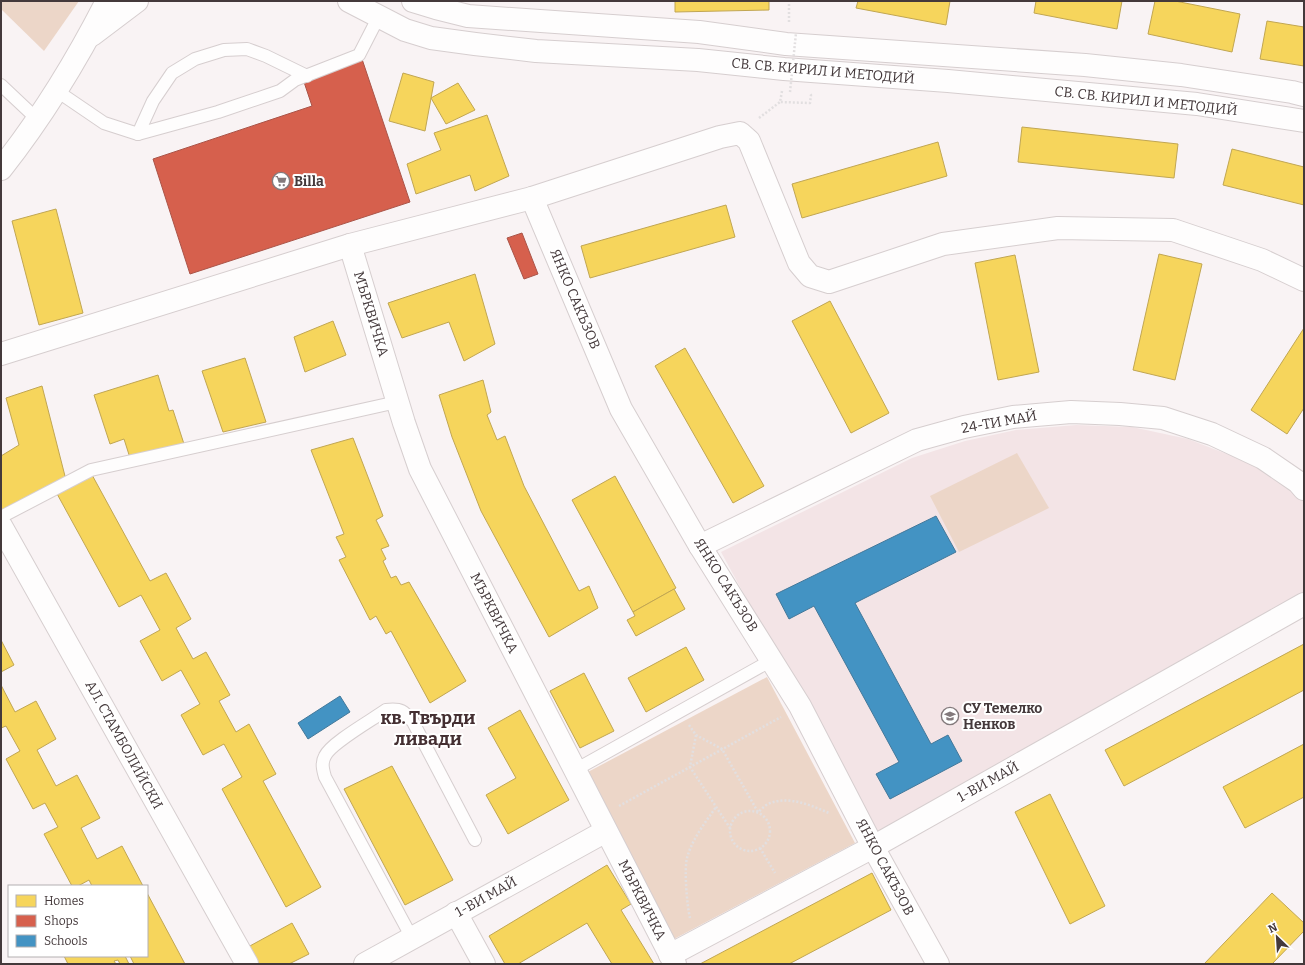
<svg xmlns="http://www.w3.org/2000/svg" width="1305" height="965" viewBox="0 0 1305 965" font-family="Bitter,serif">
<rect width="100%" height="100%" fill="#f9f3f4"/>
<path fill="#f3e4e6" d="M1076,425L1132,427L1188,439L1245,461L1298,491L1304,501V598L875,835L721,552L912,458L965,441L1016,430Z"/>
<g fill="#ecd6c8">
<path d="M1,1H79L44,51L1,9Z"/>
<path d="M1017,453L1049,508L959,552L930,496Z"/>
<path d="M767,677L855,843L674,939L586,773Z"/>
</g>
<g fill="#f6d55c" stroke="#c1a652">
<path d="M675,1H769V10L675,12Z"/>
<path d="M858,1H950L946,25L856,8Z"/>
<path d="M1036,1H1122L1117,29L1034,13Z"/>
<path d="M1155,1H1175L1240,14L1232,52L1148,34Z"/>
<path d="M1267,21L1304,27V66L1260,59Z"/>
<path d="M403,73L434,82L425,131L389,121Z"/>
<path d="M458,83L475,110L446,124L431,98Z"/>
<path d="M487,115L509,176L475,191L470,175L416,194L407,164L441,150L434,133Z"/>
<path d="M1022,127L1178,144L1174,178L1018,162Z"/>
<path d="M938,142L947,176L802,218L792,184Z"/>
<path d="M1232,149L1304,167V205L1223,185Z"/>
<path d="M726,205L735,237L590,278L581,246Z"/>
<path d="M56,209L83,313L39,325L12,221Z"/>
<path d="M1159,254L1202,264L1175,380L1133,370Z"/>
<path d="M1015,255L1039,372L998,380L975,263Z"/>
<path d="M475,274L495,344L464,361L449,322L402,338L388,303Z"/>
<path d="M830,301L889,413L851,433L792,321Z"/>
<path d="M333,321L346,355L305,372L294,337Z"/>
<path d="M1304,328V408L1287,434L1251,410Z"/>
<path d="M685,348L764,486L733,503L655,366Z"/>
<path d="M245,358L266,422L223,432L202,371Z"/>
<path d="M158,375L169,411L173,410L184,444L131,461L124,439L110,444L94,395Z"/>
<path d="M483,380L491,412L487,415L497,440L505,436L524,486L579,591L589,586L598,608L549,637L481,511L452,437L439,395Z"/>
<path d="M42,386L66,480L1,513V456L19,445L6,398Z"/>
<path d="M353,438L383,516L376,520L389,546L381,549L386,559L383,561L391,578L396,576L401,585L409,582L466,681L430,703L391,631L386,634L376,616L370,620L339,560L346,557L336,537L344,534L311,450Z"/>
<path d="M91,473L150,581L166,573L191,619L176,628L193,659L206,652L230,695L219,701L236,732L249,724L276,774L263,781L321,887L286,907L222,789L242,777L224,744L203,755L181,715L200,704L181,670L162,681L140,641L160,630L141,595L119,607L56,492Z"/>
<path d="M615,476L676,588L633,612L572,500Z"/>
<path d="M674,589L685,609L636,636L627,620L635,616L633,612Z"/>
<path d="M1,640L14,665L1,672Z"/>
<path d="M1304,644V690L1124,786L1105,750Z"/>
<path d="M686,647L704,680L646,712L628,678Z"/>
<path d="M584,673L614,731L580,748L550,691Z"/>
<path d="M1,685L15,712L36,701L56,739L37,750L56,786L77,775L100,818L81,828L97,859L122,846L143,886H92L89,880L78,886H72L44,834L58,827L45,803L33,809L6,759L20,751L6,726L1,728Z"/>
<path d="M520,710L569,800L508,834L486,795L516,778L488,728Z"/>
<path d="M1304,744V797L1245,828L1223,787Z"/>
<path d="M392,766L453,880L405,905L344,789Z"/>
<path d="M1050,794L1105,906L1070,924L1015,812Z"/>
<path d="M607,865L631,904L621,910L654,964H612L587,923L518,964H505L489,936Z"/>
<path d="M872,873L891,910L789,964H700Z"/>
<path d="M147,893L185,964H134L130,956H147Z"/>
<path d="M1272,893L1304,923V931L1272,964H1204Z"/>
<path d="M292,923L309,954L289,964H258L248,947Z"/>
<path d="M64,956H125L129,964H120L118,960L114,961L116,964H68Z"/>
</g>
<g fill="#d6604d" stroke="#aa5448">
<path d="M362,59L410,202L190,274L153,159L312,106L303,79Z"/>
<path d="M522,233L538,274L524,279L507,238Z"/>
</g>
<g fill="#4393c3" stroke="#43789a">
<path d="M936,516L956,552L855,603L931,744L948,735L962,761L890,799L876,774L899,762L814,606L789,619L776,594Z"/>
<path d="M340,696L350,712L308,739L298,723Z"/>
</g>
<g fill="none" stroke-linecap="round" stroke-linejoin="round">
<defs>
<g id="lane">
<path d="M1,85L37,119"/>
<path d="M57,91L104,123L138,134L218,112L280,91L295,80L359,55L379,16"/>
<path d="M138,134L153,101L172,73L195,59L224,50L247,49L266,56L307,76"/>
<path d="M1,517L91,470L397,402"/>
<path d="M575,770L772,660"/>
<path d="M412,938L325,777C323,770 321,763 325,756C331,743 372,720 386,710C401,708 404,711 413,722L475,840"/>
</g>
<g id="street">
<path d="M532,198L621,409L700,546L800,706L873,847L938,964"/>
<path d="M350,245L404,423L420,469L675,964"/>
<path d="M1,354L350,245L532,198L720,137L740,133L749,141L799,263L810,276L829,282L943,244L1058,228L1173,230L1262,260L1304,280"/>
<path d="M1,526L247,964"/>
<path d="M700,546L917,440L964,427L1013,417L1071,412L1120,414L1163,418L1212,434L1263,458L1298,482L1304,489"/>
<path d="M456,913L484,964"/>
<path d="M670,955L873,847L1304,604"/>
<path d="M365,964L606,831"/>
</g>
<g id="secondary">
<path d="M349,1L405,30L431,38L475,44L536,51L698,60L784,69L948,81L1197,104L1304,121"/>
<path d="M413,1L436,8L468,16L699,32L786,44L1085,65L1181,75L1292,92L1304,95"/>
<path d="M92,35L137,1"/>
<path d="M1,169C42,117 77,60 107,1"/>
</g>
</defs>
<use href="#lane" stroke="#d6cecf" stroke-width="14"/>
<use href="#street" stroke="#d6cecf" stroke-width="24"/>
<use href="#secondary" stroke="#d6cecf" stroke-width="24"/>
<g stroke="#e2dfe0" stroke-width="2.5" stroke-dasharray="2 2" stroke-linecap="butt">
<path d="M789,22V1"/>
<path d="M782,91L780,102L810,103L811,95L810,94"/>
<path d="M759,118L780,102"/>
<path d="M689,725L696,735L722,749L758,812C761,810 764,806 768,804C788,795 810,805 829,813"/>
<path d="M696,735L690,767L730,828"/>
<path d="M619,806L781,717"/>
<circle cx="750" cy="831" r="20"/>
<path d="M760,848L775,873"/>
<path d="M690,918C687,906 684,870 687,858C692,839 705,823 716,807"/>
</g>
<use href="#lane" stroke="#fefdfd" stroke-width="12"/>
<use href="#street" stroke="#fefdfd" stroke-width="22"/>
<use href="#secondary" stroke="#fefdfd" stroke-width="22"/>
<path stroke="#e2dfe0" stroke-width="2.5" stroke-dasharray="2 2" stroke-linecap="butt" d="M790,92L796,33"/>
</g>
<defs>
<symbol id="supermarket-ring" viewBox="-11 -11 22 22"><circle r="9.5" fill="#fff" stroke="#837a7c" stroke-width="1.5"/><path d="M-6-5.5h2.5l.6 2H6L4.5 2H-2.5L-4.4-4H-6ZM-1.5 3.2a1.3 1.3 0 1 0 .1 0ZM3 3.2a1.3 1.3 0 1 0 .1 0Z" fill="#837a7c"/></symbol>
<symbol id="school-ring" viewBox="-11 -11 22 22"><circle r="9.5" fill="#fff" stroke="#837a7c" stroke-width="1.5"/><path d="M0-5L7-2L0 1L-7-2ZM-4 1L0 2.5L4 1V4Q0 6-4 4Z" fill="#837a7c"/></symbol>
</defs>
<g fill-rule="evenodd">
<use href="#supermarket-ring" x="271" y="171" width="20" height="20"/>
<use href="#school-ring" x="940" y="706" width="20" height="20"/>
</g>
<g text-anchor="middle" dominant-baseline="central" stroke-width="4" stroke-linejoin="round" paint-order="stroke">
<g font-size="14" fill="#44393b" stroke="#fff">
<text transform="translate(823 71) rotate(5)">СВ. СВ. КИРИЛ И МЕТОДИЙ</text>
<text transform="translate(1146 101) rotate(6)">СВ. СВ. КИРИЛ И МЕТОДИЙ</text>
<text transform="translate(575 299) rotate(67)">ЯНКО САКЪЗОВ</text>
<text transform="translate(371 314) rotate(73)">МЪРКВИЧКА</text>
<text transform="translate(999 422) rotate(-10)">24-ТИ МАЙ</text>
<text transform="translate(726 585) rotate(58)">ЯНКО САКЪЗОВ</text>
<text transform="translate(494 613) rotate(63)">МЪРКВИЧКА</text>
<text transform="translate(124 745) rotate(61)">АЛ. СТАМБОЛИЙСКИ</text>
<text transform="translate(988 782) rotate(-29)">1-ВИ МАЙ</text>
<text transform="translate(885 867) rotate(62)">ЯНКО САКЪЗОВ</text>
<text transform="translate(486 897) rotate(-29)">1-ВИ МАЙ</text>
<text transform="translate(642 900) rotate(63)">МЪРКВИЧКА</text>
</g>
<g font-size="14" font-weight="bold" fill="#44393b" stroke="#fff" text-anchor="start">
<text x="294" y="181">Billa</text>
<text x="963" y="708">СУ Темелко<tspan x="963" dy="16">Ненков</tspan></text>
</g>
<g font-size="18" font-weight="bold" fill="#442f32" stroke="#fff">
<text x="428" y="718">кв. Твърди<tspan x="428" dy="21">ливади</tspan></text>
</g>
</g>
<rect width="1305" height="965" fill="none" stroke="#44393b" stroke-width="4"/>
<rect x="8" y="885" width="140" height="72" fill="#ffffff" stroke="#b4b0b1"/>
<rect x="16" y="895" width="20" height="12" fill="#f6d55c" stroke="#b4b0b1"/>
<text x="44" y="905" font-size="12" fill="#44393b">Homes</text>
<rect x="16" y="915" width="20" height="12" fill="#d6604d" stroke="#b4b0b1"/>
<text x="44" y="925" font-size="12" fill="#44393b">Shops</text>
<rect x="16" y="935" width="20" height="12" fill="#4393c3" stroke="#b4b0b1"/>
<text x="44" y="945" font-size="12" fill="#44393b">Schools</text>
<g transform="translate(1277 937) rotate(335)" stroke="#ffffff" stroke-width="3" paint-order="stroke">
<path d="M0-3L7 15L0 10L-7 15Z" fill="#44393b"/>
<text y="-6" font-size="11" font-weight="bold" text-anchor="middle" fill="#44393b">N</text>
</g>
</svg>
